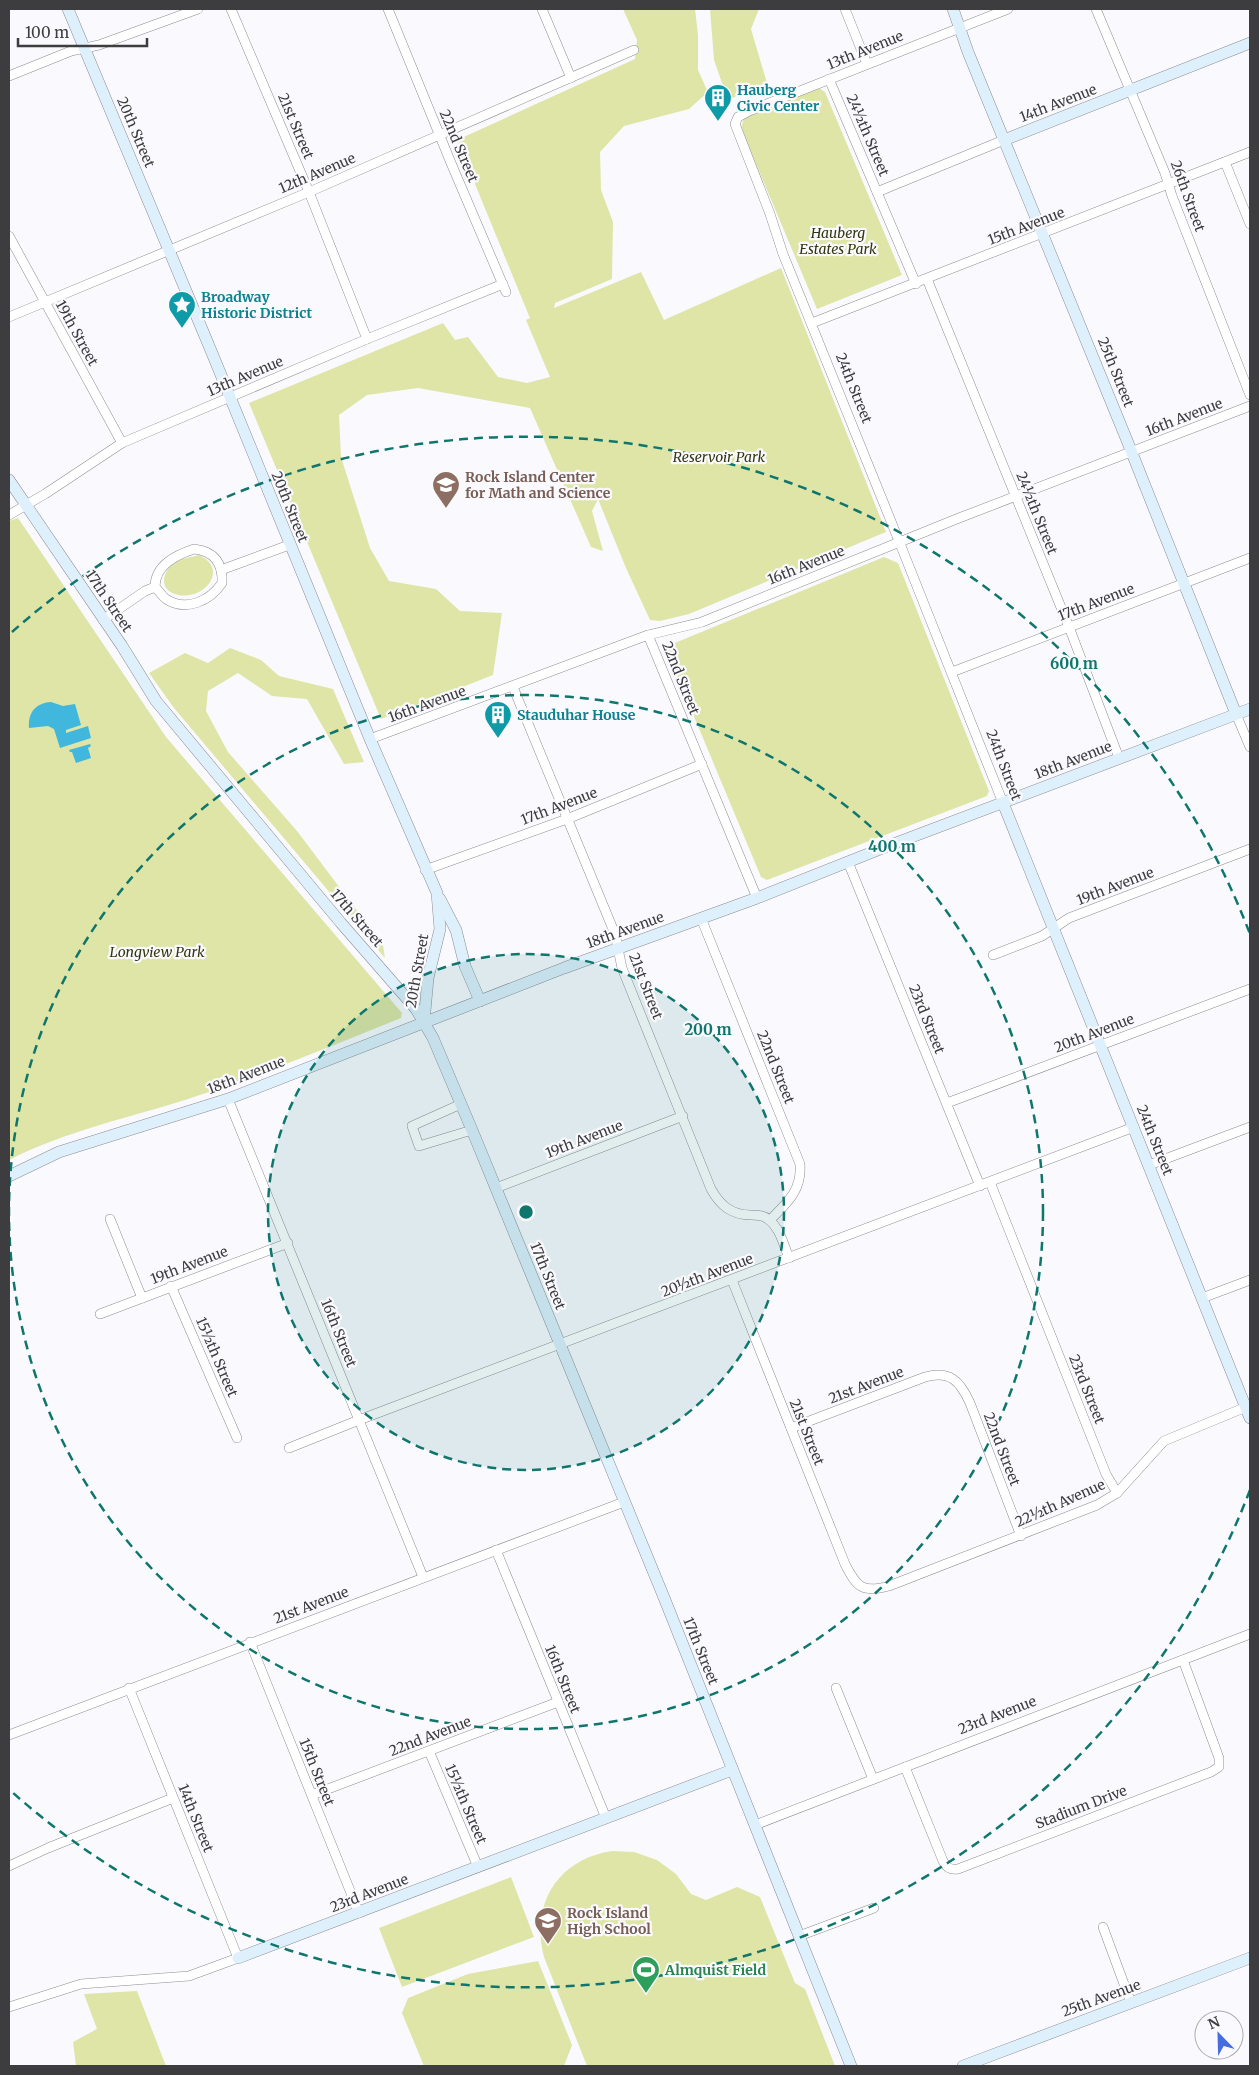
<svg xmlns="http://www.w3.org/2000/svg" width="1259" height="2075" viewBox="0 0 1259 2075" font-family="Merriweather,serif">
<rect width="100%" height="100%" fill="#fafafe"/>
<g fill="#dee5a7">
<path d="M623,9H695L698,35V70L708,92L689,109L624,126L600,152L601,190L613,222L612,279L555,303L554,308L641,272L664,320L781,268L886,532L689,614L660,621L650,620L626,568L598,499L592,511L603,551L591,547L530,408L418,388L367,395L339,415L341,457L370,548L389,581L436,589L460,611L502,613L493,675L381,719L249,403L443,323L455,340L468,337L498,377L527,383L550,377L526,320L530,318L527,311L457,140L635,59L637,40Z"/>
<path d="M710,9H759L751,29L767,83L728,100L714,60Z"/>
<path d="M819,88L825,92L902,275L817,309L741,128L744,118Z"/>
<path d="M18,518L166,737L402,1013L401,1018C331,1046 260,1076 188,1099C128,1118 66,1131 9,1160V521Z"/>
<path d="M199,555C231,570 202,603 175,594C157,588 164,569 176,562C183,558 192,557 199,555Z"/>
<path d="M884,557L898,563L989,791L987,796L767,880L761,877L665,647Z"/>
<path d="M230,648L261,660L279,676L333,689L364,762L344,764L307,699L272,696L238,673L208,691L206,711L228,752L297,831L383,945L385,958L174,708L149,673L185,653L208,663Z"/>
<path d="M612,1851L634,1852L657,1860L676,1874L691,1894L706,1900L737,1887L760,1897L795,1983L805,1989L835,2066H587L544,1957C530,1904 558,1859 612,1851Z"/>
<path d="M511,1877L534,1937L402,1987L379,1928Z"/>
<path d="M538,1961L572,2045L564,2066H424L402,2013L408,1998L468,1974Z"/>
<path d="M137,1991L166,2066H76L73,2042L97,2029L84,1994Z"/>
</g>
<g fill="#41b7dd">
<path d="M51,702L63,706L75,704L81,725L66,730V733L88,726L91,738L60,748L54,729L48,726L29,728C28,713 35,703 51,702Z"/>
<path d="M90,744L91,746L88,748L91,758L76,763L72,752H70L69,750Z"/>
</g>
<g fill="none" stroke-linecap="round" stroke-linejoin="round">
<defs>
<g id="street">
<path d="M231,9L309,192L367,339"/>
<path d="M388,9L451,163L506,292"/>
<path d="M542,9L571,78"/>
<path d="M845,9L867,64"/>
<path d="M1096,9L1165,173L1172,196L1250,395"/>
<path d="M9,76L71,51L99,45L198,9"/>
<path d="M829,79L916,284"/>
<path d="M1225,162L1250,224"/>
<path d="M877,192L1004,140"/>
<path d="M9,236L122,443"/>
<path d="M927,279L1069,627L1119,758"/>
<path d="M9,317L309,192L634,50"/>
<path d="M812,323L1250,152"/>
<path d="M9,515L45,494L122,443L367,339L503,284"/>
<path d="M194,549C215,551 223,564 222,583C210,601 186,612 166,599C162,596 159,591 155,587C155,565 176,555 194,549Z"/>
<path d="M221,570L289,545"/>
<path d="M103,620L145,591L155,587"/>
<path d="M648,635L757,898"/>
<path d="M952,672L1250,558"/>
<path d="M513,687L615,934L622,968L711,1189C720,1205 731,1215 751,1215C757,1215 764,1215 769,1220C780,1228 784,1246 789,1258"/>
<path d="M1236,714L1250,747"/>
<path d="M370,739L648,635L702,622L959,518L1250,406"/>
<path d="M1003,803L899,541L783,254L770,214L735,124L738,117L749,111L1008,9"/>
<path d="M848,862L980,1186"/>
<path d="M425,870L567,819L702,764"/>
<path d="M701,918L800,1164C802,1190 788,1202 770,1220"/>
<path d="M993,955L1042,936L1069,918L1250,849"/>
<path d="M228,1099L423,1577"/>
<path d="M947,1103L1250,989"/>
<path d="M461,1104L412,1126L419,1146L472,1130"/>
<path d="M1149,1165L1250,1127"/>
<path d="M990,1182L1106,1474L1117,1493"/>
<path d="M496,1188L683,1116"/>
<path d="M110,1219L142,1298"/>
<path d="M732,1280L845,1564C857,1588 863,1593 889,1586L1097,1505L1117,1493L1164,1441L1246,1407"/>
<path d="M171,1286L237,1438"/>
<path d="M1202,1298L1250,1280"/>
<path d="M100,1314L288,1243"/>
<path d="M791,1428L925,1377C950,1370 960,1381 970,1403L1021,1536"/>
<path d="M289,1448L359,1420L1134,1127"/>
<path d="M496,1550L606,1818"/>
<path d="M250,1642L359,1913"/>
<path d="M836,1688L873,1779"/>
<path d="M9,1735L624,1502"/>
<path d="M429,1751L478,1867"/>
<path d="M905,1767L943,1861C947,1868 950,1870 958,1869L1211,1772L1219,1767V1758L1183,1660"/>
<path d="M312,1795L558,1702"/>
<path d="M755,1825L1250,1634"/>
<path d="M9,1866L48,1848L173,1798"/>
<path d="M1103,1927L1131,2003"/>
<path d="M799,1936L874,1908"/>
<path d="M9,2007L81,1984L189,1976L238,1958L129,1688"/>
</g>
<g id="secondary">
<path d="M68,9L212,353L370,739L437,893L440,929L428,978L424,1022"/>
<path d="M953,9L968,52L1126,438L1236,714"/>
<path d="M1004,140L1250,43"/>
<path d="M9,480L122,646L156,701L341,923L416,1009L433,1038L472,1130L665,1600L851,2066"/>
<path d="M1003,803L1250,1418"/>
<path d="M440,899L456,930L465,966L480,1001"/>
<path d="M9,1176L59,1152L228,1099L564,968L757,898L888,846L1250,709"/>
<path d="M238,1958L732,1770"/>
<path d="M963,2066L1250,1958"/>
</g>
</defs>
<use href="#street" stroke="#8d8d93" stroke-width="10"/>
<use href="#secondary" stroke="#8d8d93" stroke-width="12"/>
<use href="#street" stroke="#fff" stroke-width="9"/>
<use href="#secondary" stroke="#def0fc" stroke-width="11"/>
</g>
<circle cx="526" cy="1212" r="258" fill="#0f766e" fill-opacity=".12"/>
<g fill="none" stroke="#0f766e" stroke-width="2.5" stroke-dasharray="9 6">
<circle cx="526" cy="1212" r="258"/>
<circle cx="526" cy="1212" r="517"/>
<path d="M1250 1490A775 775 0 0 1 12 1792M12 632A775 775 0 0 1 1250 934"/>
</g>
<defs>
<symbol id="building-pin" viewBox="-11 -11 22 30"><path d="M0 17L-7.5 6A9.5 9.5 0 1 1 7.5 6Z" fill="#0f9aa8" stroke="#fafafe"/><path d="M-4-6H4V6H1V3H-1V6H-4ZM-2.5-4.3h1.7v1.8h-1.7ZM.8-4.3h1.7v1.8H.8ZM-2.5-1h1.7V.8h-1.7ZM.8-1h1.7V.8H.8Z" fill="#fff"/></symbol>
<symbol id="sight-pin" viewBox="-11 -11 22 30"><path d="M0 17L-7.5 6A9.5 9.5 0 1 1 7.5 6Z" fill="#0f9aa8" stroke="#fafafe"/><path d="M0-6L1.8-2.2L6-1.7L2.9 1.2L3.7 5.4L0 3.3L-3.7 5.4L-2.9 1.2L-6-1.7L-1.8-2.2Z" fill="#fff"/></symbol>
<symbol id="school-pin" viewBox="-11 -11 22 30"><path d="M0 17L-7.5 6A9.5 9.5 0 1 1 7.5 6Z" fill="#8d6e63" stroke="#fafafe"/><path d="M0-5L7-2L0 1L-7-2ZM-4 1L0 2.5L4 1V4Q0 6-4 4Z" fill="#fff"/></symbol>
<symbol id="stadium-pin" viewBox="-11 -11 22 30"><path d="M0 17L-7.5 6A9.5 9.5 0 1 1 7.5 6Z" fill="#2e9e5b" stroke="#fafafe"/><path d="M0-5a6.5 5 0 1 0 0 10a6.5 5 0 1 0 0-10ZM-3.5-1.8h7v3.6h-7Z" fill="#fff"/></symbol>
</defs>
<g fill-rule="evenodd">
<use href="#building-pin" x="702" y="82" width="32" height="43"/>
<use href="#sight-pin" x="166" y="289" width="32" height="43"/>
<use href="#school-pin" x="430" y="469" width="32" height="43"/>
<use href="#building-pin" x="482" y="699" width="32" height="43"/>
<use href="#school-pin" x="532" y="1905" width="32" height="43"/>
<use href="#stadium-pin" x="630" y="1954" width="32" height="43"/>
</g>
<g text-anchor="middle" dominant-baseline="central" stroke-width="4.5" stroke-linejoin="round" paint-order="stroke">
<g font-size="14" fill="#3d3c3f" stroke="#fafafe">
<text transform="translate(865 50) rotate(-22)">13th Avenue</text>
<text transform="translate(1058 103) rotate(-21)">14th Avenue</text>
<text transform="translate(296 126) rotate(67)">21st Street</text>
<text transform="translate(136 132) rotate(67)">20th Street</text>
<text transform="translate(868 135) rotate(67)">24½th Street</text>
<text transform="translate(459 146) rotate(67)">22nd Street</text>
<text transform="translate(317 173) rotate(-23)">12th Avenue</text>
<text transform="translate(1188 196) rotate(70)">26th Street</text>
<text transform="translate(1026 226) rotate(-21)">15th Avenue</text>
<text transform="translate(77 333) rotate(61)">19th Street</text>
<text transform="translate(1116 372) rotate(68)">25th Street</text>
<text transform="translate(245 376) rotate(-23)">13th Avenue</text>
<text transform="translate(854 388) rotate(68)">24th Street</text>
<text transform="translate(1184 417) rotate(-21)">16th Avenue</text>
<text transform="translate(290 507) rotate(68)">20th Street</text>
<text transform="translate(1037 513) rotate(68)">24½th Street</text>
<text transform="translate(806 565) rotate(-22)">16th Avenue</text>
<text transform="translate(109 601) rotate(56)">17th Street</text>
<text transform="translate(1096 602) rotate(-21)">17th Avenue</text>
<text transform="translate(681 678) rotate(68)">22nd Street</text>
<text transform="translate(427 704) rotate(-20)">16th Avenue</text>
<text transform="translate(1073 760) rotate(-21)">18th Avenue</text>
<text transform="translate(1004 765) rotate(69)">24th Street</text>
<text transform="translate(559 806) rotate(-21)">17th Avenue</text>
<text transform="translate(1115 886) rotate(-21)">19th Avenue</text>
<text transform="translate(357 918) rotate(49)">17th Street</text>
<text transform="translate(625 930) rotate(-20)">18th Avenue</text>
<text transform="translate(417 971) rotate(-80)">20th Street</text>
<text transform="translate(646 986) rotate(69)">21st Street</text>
<text transform="translate(927 1019) rotate(68)">23rd Street</text>
<text transform="translate(1094 1033) rotate(-21)">20th Avenue</text>
<text transform="translate(776 1067) rotate(68)">22nd Street</text>
<text transform="translate(246 1075) rotate(-21)">18th Avenue</text>
<text transform="translate(584 1139) rotate(-21)">19th Avenue</text>
<text transform="translate(1155 1140) rotate(68)">24th Street</text>
<text transform="translate(189 1265) rotate(-21)">19th Avenue</text>
<text transform="translate(707 1275) rotate(-21)">20½th Avenue</text>
<text transform="translate(548 1276) rotate(68)">17th Street</text>
<text transform="translate(339 1333) rotate(68)">16th Street</text>
<text transform="translate(217 1357) rotate(67)">15½th Street</text>
<text transform="translate(866 1385) rotate(-21)">21st Avenue</text>
<text transform="translate(1087 1389) rotate(68)">23rd Street</text>
<text transform="translate(807 1432) rotate(68)">21st Street</text>
<text transform="translate(1002 1449) rotate(69)">22nd Street</text>
<text transform="translate(1060 1503) rotate(-24)">22½th Avenue</text>
<text transform="translate(311 1605) rotate(-21)">21st Avenue</text>
<text transform="translate(701 1651) rotate(68)">17th Street</text>
<text transform="translate(563 1679) rotate(68)">16th Street</text>
<text transform="translate(997 1715) rotate(-21)">23rd Avenue</text>
<text transform="translate(430 1736) rotate(-21)">22nd Avenue</text>
<text transform="translate(317 1772) rotate(68)">15th Street</text>
<text transform="translate(466 1804) rotate(67)">15½th Street</text>
<text transform="translate(1081 1807) rotate(-21)">Stadium Drive</text>
<text transform="translate(196 1818) rotate(68)">14th Street</text>
<text transform="translate(369 1893) rotate(-21)">23rd Avenue</text>
<text transform="translate(1101 1998) rotate(-20)">25th Avenue</text>
</g>
<g font-size="14" font-weight="bold" fill="#0d838f" stroke="#fafafe" text-anchor="start">
<text x="737" y="90">Hauberg<tspan x="737" dy="16">Civic Center</tspan></text>
<text x="201" y="297">Broadway<tspan x="201" dy="16">Historic District</tspan></text>
<text x="517" y="715">Stauduhar House</text>
</g>
<g font-size="14" font-style="italic" fill="#343710" stroke="#fafafe">
<text x="838" y="233">Hauberg<tspan x="838" dy="16">Estates Park</tspan></text>
<text x="719" y="457">Reservoir Park</text>
<text x="157" y="952">Longview Park</text>
</g>
<g font-size="14" font-weight="bold" fill="#785e54" stroke="#fafafe" text-anchor="start">
<text x="465" y="477">Rock Island Center<tspan x="465" dy="16">for Math and Science</tspan></text>
<text x="567" y="1913">Rock Island<tspan x="567" dy="16">High School</tspan></text>
</g>
<g font-size="14" font-weight="bold" fill="#27864d" stroke="#fafafe" text-anchor="start">
<text x="665" y="1970">Almquist Field</text>
</g>
</g>
<circle cx="526" cy="1212" r="8" fill="#0f766e" stroke="#fafafe" stroke-width="2.5"/>
<g font-size="15" text-anchor="middle" font-weight="bold" fill="#0f766e" stroke="#fafafe" stroke-width="4.5" stroke-linejoin="round" paint-order="stroke">
<text x="1074" y="669">600 m</text>
<text x="892" y="852">400 m</text>
<text x="708" y="1035">200 m</text>
</g>
<rect width="1259" height="2075" fill="none" stroke="#3d3c3f" stroke-width="20"/>
<g transform="translate(1219 2035) rotate(337)"><circle r="24" fill="#fafafe" stroke="#aeaeb2"/>
<path d="M0-4L9 19L0 12L-9 19Z" fill="#476cdf"/>
<text y="-8" font-size="14" font-weight="bold" text-anchor="middle" fill="#3d3c3f">N</text>
</g>
<path d="M18 38v8h129v-8" fill="none" stroke="#3d3c3f" stroke-width="2.5"/>
<text x="25" y="38" font-size="15" fill="#3d3c3f" stroke="#fafafe" stroke-width="4" paint-order="stroke">100 m</text>
</svg>
